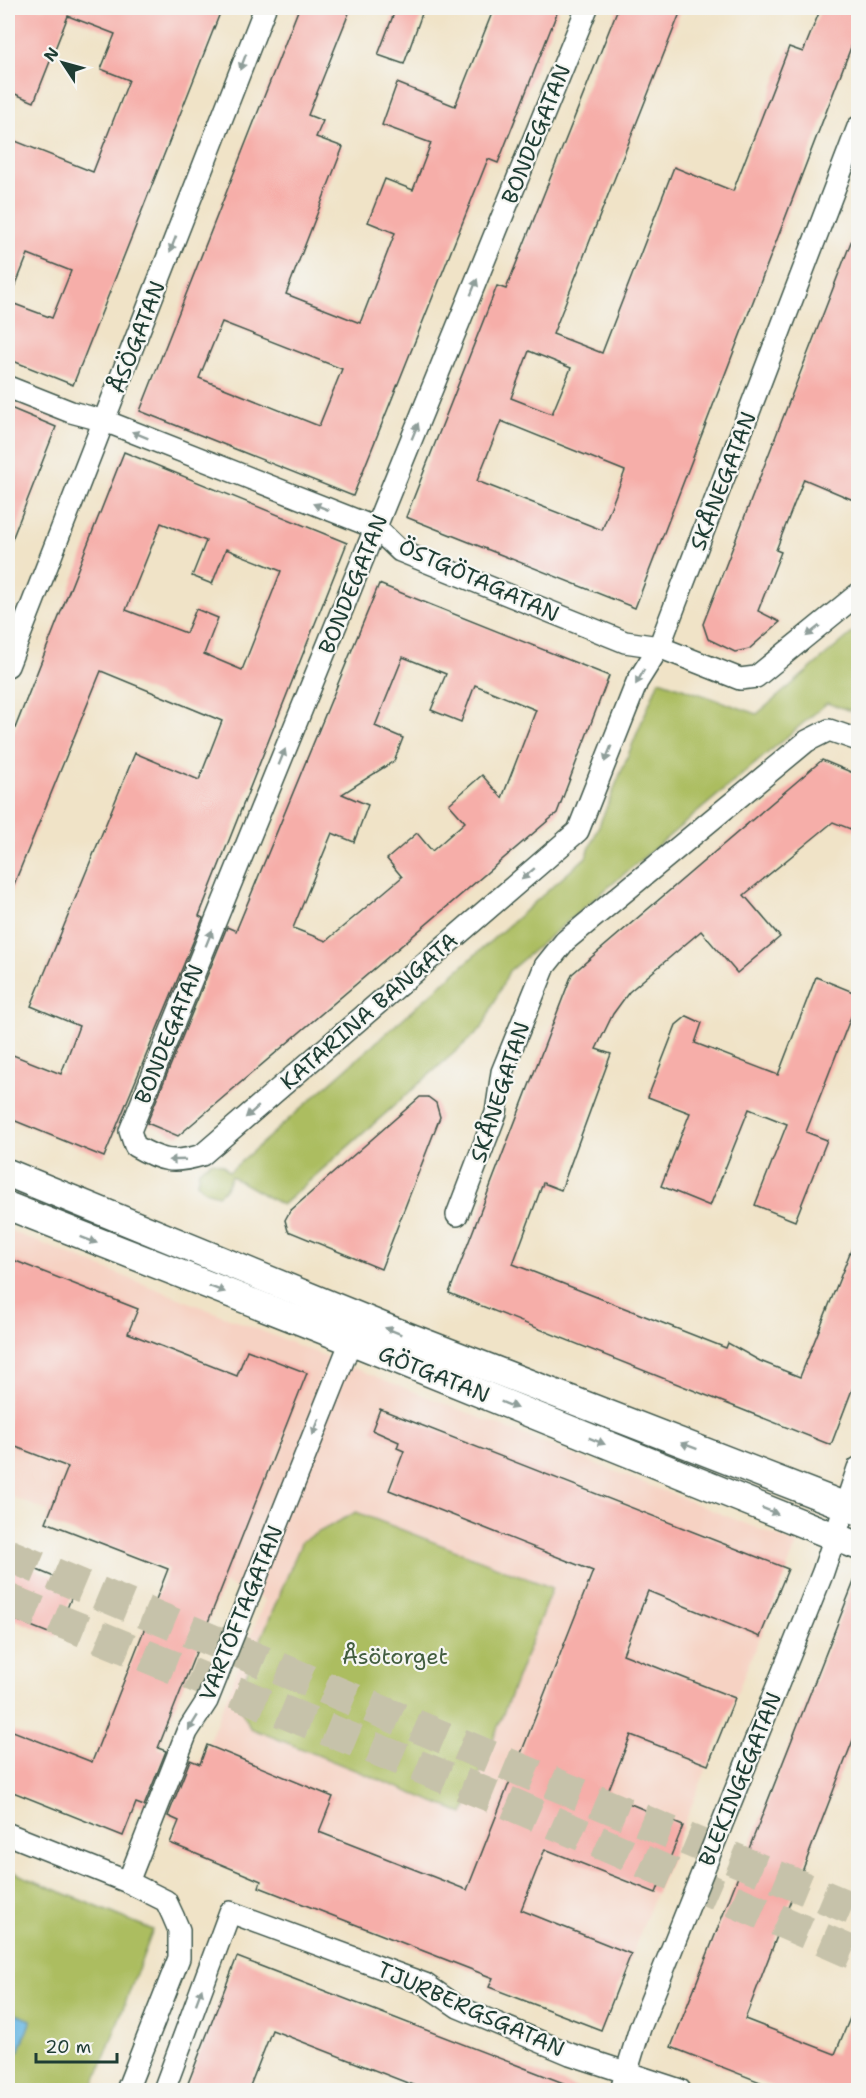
<svg xmlns="http://www.w3.org/2000/svg" width="866" height="2098" viewBox="0 0 866 2098" font-family="'Shantell Sans',sans-serif">
<rect width="100%" height="100%" fill="#f6f6f2"/>
<filter id="ink" filterUnits="userSpaceOnUse"><feTurbulence type="fractalNoise" baseFrequency=".0167" numOctaves="2"/><feDisplacementMap in="SourceGraphic" scale="12" xChannelSelector="R" yChannelSelector="G"/><feConvolveMatrix kernelMatrix="1 2 1 2 8 2 1 2 1" color-interpolation-filters="sRGB"/></filter>
<filter id="wash" filterUnits="userSpaceOnUse"><feTurbulence type="fractalNoise" baseFrequency=".008" numOctaves="4" result="noise"/><feDisplacementMap in="SourceGraphic" scale="24" xChannelSelector="R" yChannelSelector="G"/><feGaussianBlur stdDeviation="1.35" result="paint"/><feColorMatrix in="noise" values="0 0 0 0 0 0 0 0 0 0 0 0 0 0 0 0 0 1.4 0 .05"/><feComposite in="paint" operator="in"/></filter>
<g filter="url(#wash)">
<rect width="100%" height="100%" fill="#f0e3c7"/>
<g fill="#f6d2c3">
<path d="M8,388L68,411L8,563Z"/>
<path d="M8,1230L797,1544L601,2030L489,1987L492,1978L259,1887L261,1881L170,1843L179,1821L172,1818L194,1762L200,1764L265,1600L8,1495Z"/>
</g>
<g fill="#acbd60" stroke="#667d4a" stroke-width="1.5">
<path d="M858,628V713L827,703L509,971L482,1028L282,1205L231,1176L226,1188L218,1195L205,1191L197,1183L199,1170L212,1161L223,1165L229,1172L586,857L659,680L757,714Z"/>
<path d="M356,1512L552,1588L464,1814L250,1728L236,1699L302,1541Z"/>
<path d="M8,1870L153,1930L92,2090H8Z"/>
</g>
<path fill="#69b7e3" stroke="#447a8c" stroke-width="1.5" d="M8,2011L31,2020L19,2052L8,2048Z"/>
<g id="blocks">
<g fill="#f6aea9" fill-rule="evenodd">
<path d="M8,8H222L73,385L8,359V138L93,172L129,80L101,69L115,34L68,16L34,102L8,91ZM28,254L71,271L52,318L9,302Z"/>
<path d="M299,8H351L308,115L323,121L316,137L343,147L286,294L360,323L395,233L368,222L385,179L413,190L431,143L382,125L397,83L455,106L494,8H559L498,163L488,159L353,496L140,411ZM222,322L342,369L319,426L199,378Z"/>
<path d="M396,8H424L404,64L378,55Z"/>
<path d="M618,8H682L553,334L602,353L674,167L733,191L789,47L803,52L821,8H858V29L635,608L406,517L497,286L506,289ZM529,351L571,368L552,414L511,398ZM501,421L625,471L602,530L477,481Z"/>
<path d="M856,229L858,502L804,479L776,550L781,552L758,611L780,622L749,649L735,652L708,639L703,624Z"/>
<path d="M8,407L56,427L9,547H8Z"/>
<path d="M124,452L347,543L199,916L203,918L104,1157L8,1118V1053L61,1074L79,1026L31,1006L135,753L199,780L222,721L101,671L8,899V746ZM161,523L206,541L192,576L212,584L226,549L281,571L242,670L204,654L218,618L196,609L186,633L126,610Z"/>
<path d="M379,584L609,676L557,813L178,1136L147,1123L227,927L236,931ZM403,657L446,674L431,710L461,722L475,685L536,710L502,798L482,775L449,804L465,822L432,851L417,833L387,859L402,877L326,941L293,928L332,833L354,842L368,805L342,794L394,761L403,738L375,726Z"/>
<path d="M822,760L858,775V832L833,822L744,895L780,937L737,973L701,931L629,992L613,1014L596,1049L611,1054L561,1190L543,1183L513,1264L726,1348L728,1343L760,1361L800,1377L858,1233V1374L831,1445L449,1293L572,974Z"/>
<path d="M816,977L858,994V999L806,1132L827,1140L795,1221L755,1205L787,1124L749,1109L710,1206L661,1186L690,1113L648,1097L676,1025L687,1016L702,1023L695,1043L778,1075Z"/>
<path d="M420,1097H428L436,1103L440,1117L381,1269L288,1231L285,1220L290,1211Z"/>
<path d="M8,1258L138,1309L128,1333L237,1376L247,1350L307,1373L158,1748L166,1751L144,1806L136,1803L123,1836L8,1790V1729L92,1762L168,1569L46,1522L68,1467L8,1444Z"/>
<path d="M380,1409L788,1569L760,1637L648,1591L623,1654L735,1698L708,1765L631,1735L607,1794L683,1826L656,1893L545,1849L521,1910L631,1954L601,2030L489,1987L493,1978L259,1887L261,1881L170,1843L179,1821L168,1816L190,1760L200,1764L207,1745L333,1797L319,1832L467,1890L593,1571L389,1490L404,1451L397,1448L399,1442L372,1430Z"/>
<path d="M8,1558L76,1586L56,1636L8,1617Z"/>
<path d="M857,1574L858,1727L745,2019L835,2054L858,1999V2091H783L671,2047Z"/>
<path d="M237,1957L579,2089V2091H428L272,2030L248,2091H185Z"/>
</g>
</g>
</g>
<g filter="url(#ink)">
<use href="#blocks" fill-opacity="0" stroke="#3e564a" stroke-width="1.5"/>
<g fill="none" stroke-linecap="round" stroke-linejoin="round">
<g stroke="#c6c2aa" stroke-width="33" stroke-dasharray="33 16" stroke-linecap="butt">
<path d="M8,1555L858,1911"/>
<path d="M8,1600L511,1804L858,1955"/>
</g>
<defs>
<g id="minor">
<path d="M587,8L130,1131L135,1146C161,1161 173,1164 202,1155L578,831L637,682L659,647L858,127"/>
<path d="M8,387L71,412L105,421L376,528L400,551L625,642L659,647L740,679L756,677L858,594"/>
<path d="M8,666L265,8"/>
<path d="M457,1215L496,1113L502,1072L545,966L565,941L807,741L829,730L858,740"/>
<path d="M8,1834L128,1882L166,1901L173,1916L179,1930V1958L127,2090"/>
<path d="M128,1882L187,1732L207,1701L351,1341"/>
<path d="M164,2090L230,1912L425,1984L458,2007L570,2054L680,2090"/>
<path d="M621,2090L640,2028L823,1572L858,1468"/>
</g>
<g id="tertiary">
<path d="M8,1173L389,1329L858,1511"/>
<path d="M8,1206L356,1343L858,1546"/>
</g>
</defs>
<use href="#minor" stroke="#3e564a" stroke-width="24"/>
<use href="#tertiary" stroke="#3e564a" stroke-width="30"/>
<use href="#minor" stroke="#fff" stroke-width="21"/>
<use href="#tertiary" stroke="#fff" stroke-width="27"/>
</g>
<defs><path id="oneway-solid" d="M-6-.8H1V-3.2L6.5 0L1 3.2V.8H-6Z" transform="scale(1.5)"/></defs>
<g fill="#8f9e9a">
<use href="#oneway-solid" transform="translate(243 62) rotate(111)"/>
<use href="#oneway-solid" transform="translate(173 244) rotate(111)"/>
<use href="#oneway-solid" transform="translate(474 287) rotate(-68)"/>
<use href="#oneway-solid" transform="translate(415 431) rotate(-68)"/>
<use href="#oneway-solid" transform="translate(140 435) rotate(-158)"/>
<use href="#oneway-solid" transform="translate(321 507) rotate(-158)"/>
<use href="#oneway-solid" transform="translate(813 631) rotate(141)"/>
<use href="#oneway-solid" transform="translate(640 677) rotate(120)"/>
<use href="#oneway-solid" transform="translate(608 754) rotate(112)"/>
<use href="#oneway-solid" transform="translate(282 757) rotate(-68)"/>
<use href="#oneway-solid" transform="translate(528 874) rotate(139)"/>
<use href="#oneway-solid" transform="translate(209 938) rotate(-68)"/>
<use href="#oneway-solid" transform="translate(252 1112) rotate(139)"/>
<use href="#oneway-solid" transform="translate(177 1160) rotate(178)"/>
<use href="#oneway-solid" transform="translate(89 1240) rotate(21)"/>
<use href="#oneway-solid" transform="translate(217 1289) rotate(21)"/>
<use href="#oneway-solid" transform="translate(393 1331) rotate(-158)"/>
<use href="#oneway-solid" transform="translate(509 1405) rotate(22)"/>
<use href="#oneway-solid" transform="translate(316 1427) rotate(112)"/>
<use href="#oneway-solid" transform="translate(597 1441) rotate(22)"/>
<use href="#oneway-solid" transform="translate(689 1446) rotate(-159)"/>
<use href="#oneway-solid" transform="translate(770 1511) rotate(22)"/>
<use href="#oneway-solid" transform="translate(193 1723) rotate(122)"/>
<use href="#oneway-solid" transform="translate(199 1996) rotate(-70)"/>
</g>
</g>
<g text-anchor="middle" dominant-baseline="central" stroke-width="4.5" stroke-linejoin="round" paint-order="stroke">
<g font-size="22" fill="#1f3d34" stroke="#f6f6f2">
<text transform="translate(536 134) rotate(-68)">BONDEGATAN</text>
<text transform="translate(137 337) rotate(-69)">ÅSÖGATAN</text>
<text transform="translate(723 481) rotate(-69)">SKÅNEGATAN</text>
<text transform="translate(479 580) rotate(24)">ÖSTGÖTAGATAN</text>
<text transform="translate(353 584) rotate(-68)">BONDEGATAN</text>
<text transform="translate(369 1011) rotate(-41)">KATARINA BANGATA</text>
<text transform="translate(169 1034) rotate(-68)">BONDEGATAN</text>
<text transform="translate(500 1092) rotate(-72)">SKÅNEGATAN</text>
<text transform="translate(434 1374) rotate(22)">GÖTGATAN</text>
<text transform="translate(241 1613) rotate(-68)">VARTOFTAGATAN</text>
<text transform="translate(740 1779) rotate(-68)">BLEKINGEGATAN</text>
<text transform="translate(471 2009) rotate(24)">TJURBERGSGATAN</text>
</g>
<g font-size="22" fill="#425d3f" stroke="#f6f6f2">
<text x="395" y="1656">Åsötorget</text>
</g>
</g>
<rect width="866" height="2098" fill="none" stroke="#f6f6f2" stroke-width="30"/>
<g transform="translate(63 63) rotate(306)" stroke="#f6f6f2" stroke-width="4.5" paint-order="stroke">
<path d="M0-4.5L10 22L0 15L-10 22Z" fill="#1f3d34"/>
<text y="-9" font-size="16" font-weight="bold" text-anchor="middle" fill="#1f3d34">N</text>
</g>
<path d="M36 2053v9h81v-9" fill="none" stroke="#1f3d34" stroke-width="3"/>
<text x="45" y="2053" font-size="18" fill="#1f3d34" stroke="#f6f6f2" stroke-width="4.5" paint-order="stroke">20 m</text>
</svg>
